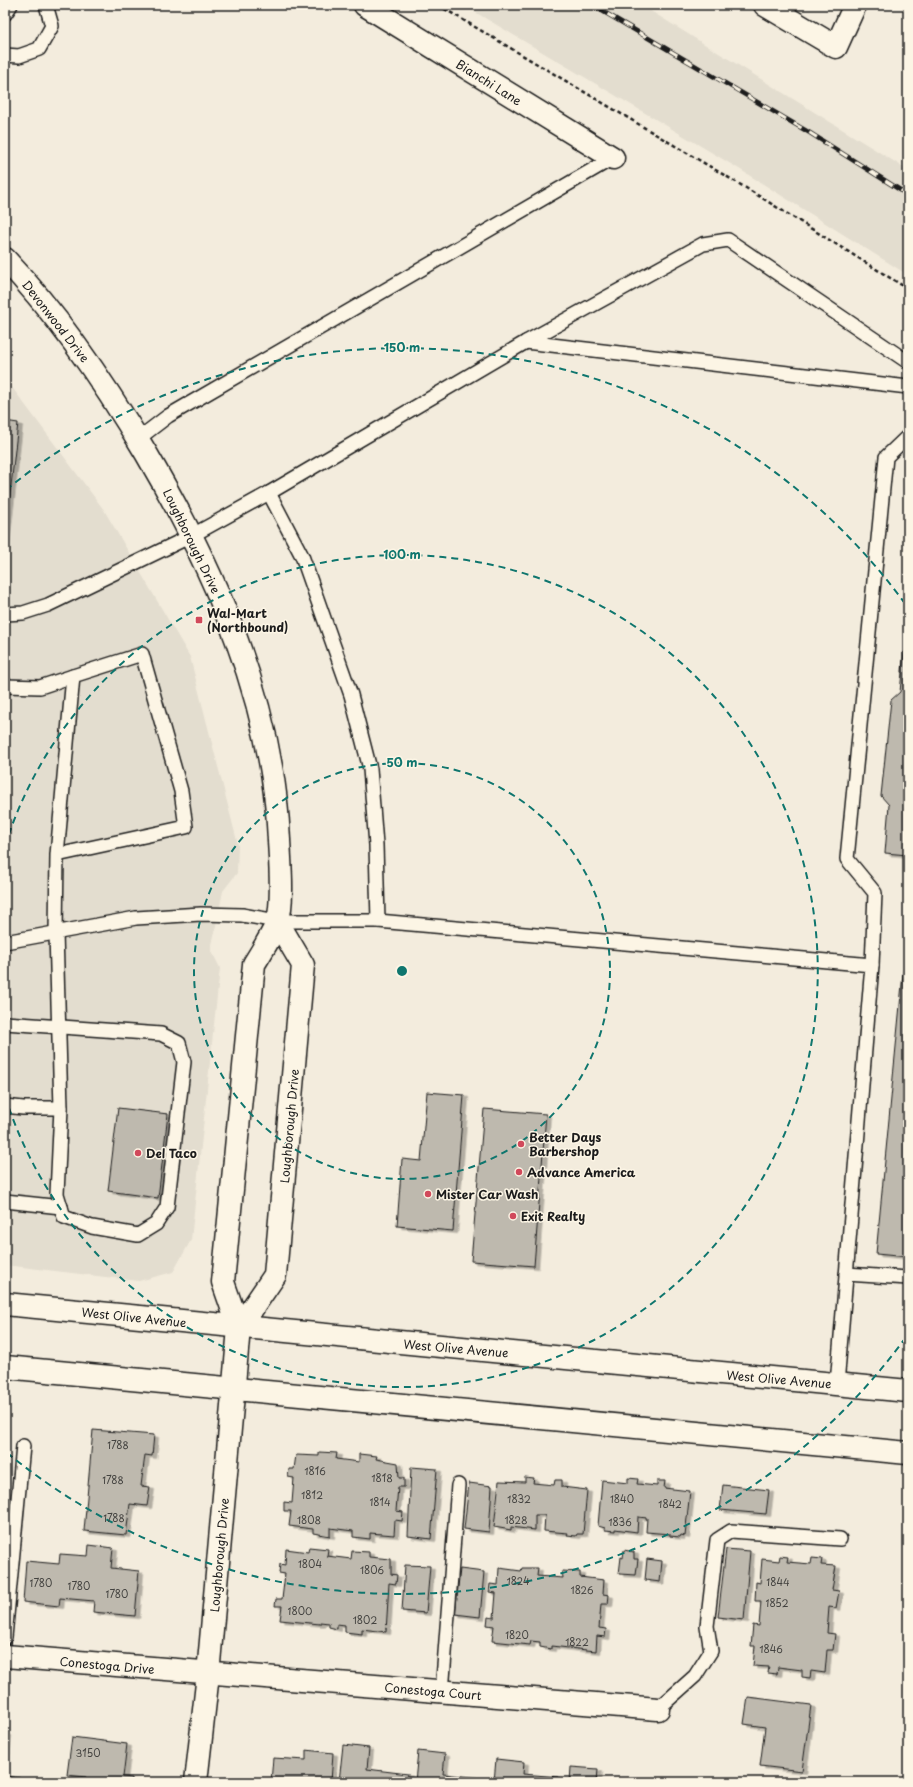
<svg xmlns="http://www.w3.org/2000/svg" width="913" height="1787" viewBox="0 0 913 1787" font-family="'Playpen Sans',sans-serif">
<defs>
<filter id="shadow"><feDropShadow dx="4.5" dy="2.5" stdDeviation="0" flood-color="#0004"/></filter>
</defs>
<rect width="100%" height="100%" fill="#f3ecdd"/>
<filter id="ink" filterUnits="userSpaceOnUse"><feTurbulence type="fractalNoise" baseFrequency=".025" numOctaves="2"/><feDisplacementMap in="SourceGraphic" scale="8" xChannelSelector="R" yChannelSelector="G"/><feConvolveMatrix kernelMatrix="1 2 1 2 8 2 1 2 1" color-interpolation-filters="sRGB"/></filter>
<g filter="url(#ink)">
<g fill="#e3ddcf">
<path d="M463,5H641L908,170V275L736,167Z"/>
<path d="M5,378L104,510L190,657L238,845L237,873L223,891L211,950L220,968L191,1240L173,1272L139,1281L5,1265Z"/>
</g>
<g fill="#beb9ae" stroke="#1c1c1c" filter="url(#shadow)">
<path d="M5,421L18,423L5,540Z"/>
<path d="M904,652H908V855L885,853L889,805L881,796L891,700L900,692Z"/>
<path d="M908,922V1257L876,1254Z"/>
<path d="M427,1092L464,1095L453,1231L397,1226L402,1159L421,1161Z"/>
<path d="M118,1108L168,1114L158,1198L108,1191Z"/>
<path d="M484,1109L546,1114L534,1266L471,1261Z"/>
<path d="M93,1430L154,1435L152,1456L145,1455L141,1486L150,1487L147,1506L130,1504L126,1535L84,1531Z"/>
<path d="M319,1452L337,1453L336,1459L359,1462V1454L377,1456L376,1459L398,1463L399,1478H404V1487H398L396,1511L403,1512L402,1521L395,1520L394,1535L370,1533V1539L353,1537V1531L330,1528V1536L313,1533V1529L289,1526L291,1511H284V1502L292,1503L294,1478L288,1477L289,1469H294L296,1455L319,1456Z"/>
<path d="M411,1467L437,1469L431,1539L408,1536Z"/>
<path d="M525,1477L534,1478L533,1483L554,1485L555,1480H562V1487L587,1490L583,1534H577L576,1536L567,1535L568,1533L544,1531L545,1515H535V1530L511,1527V1530L494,1527L499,1481L525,1482Z"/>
<path d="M628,1478L638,1479L637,1484L657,1486V1481H665L664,1488L690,1491L685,1536L681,1535L680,1537L670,1536V1534L646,1532L647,1518L638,1517L637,1532L615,1529V1531L605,1530V1528L598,1526L602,1480L628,1483Z"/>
<path d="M469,1483L492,1486L489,1532L464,1529Z"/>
<path d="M723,1485L769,1490L766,1514L720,1510Z"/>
<path d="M89,1545L113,1548L111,1568L139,1571L135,1616L93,1612L94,1601L60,1598L59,1606L23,1602L26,1561L59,1564L60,1554L88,1556Z"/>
<path d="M309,1547L328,1549L327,1556L351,1559L352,1551L369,1552V1557L391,1559V1574L397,1575L396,1584L389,1583L386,1632L362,1629V1634L345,1632V1625L337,1624V1629L329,1627V1623L320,1622V1624L280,1620L282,1606H275L276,1599H282L285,1574L279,1573L280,1564L285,1565L286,1549L308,1552Z"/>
<path d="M726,1549L750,1551L744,1620L718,1617Z"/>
<path d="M624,1550L634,1552V1559H638L636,1575L619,1574L621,1557L623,1558Z"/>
<path d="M780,1556L788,1557L787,1562L811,1564L812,1558L822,1559L821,1565L836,1566L832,1590L839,1591L836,1608L829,1607L827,1633L835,1634L833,1650H827L825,1673L811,1671L810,1678L802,1677V1670L778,1667L777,1674L768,1673L769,1667L753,1666L755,1646H751L753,1625L759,1626L761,1601H755L756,1582L760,1583L762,1559L779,1561Z"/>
<path d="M647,1559L662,1561L660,1582L645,1580Z"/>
<path d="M405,1565L430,1566L426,1613L402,1611Z"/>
<path d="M499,1568L521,1571L522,1568H538L537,1576L563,1578L562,1571L580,1572V1577L604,1580L603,1594L609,1595L608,1604H601L599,1628L606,1629L605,1637L597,1636L596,1651L551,1646V1649L540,1647V1642L531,1641L530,1645L492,1641L494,1626L487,1625L488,1617L494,1618L496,1593L489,1592L490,1584L498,1585Z"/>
<path d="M460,1569L484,1572L480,1617L455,1614Z"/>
<path d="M748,1697L811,1705L802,1771L760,1766L765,1727L744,1724Z"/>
<path d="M5,1733H7L5,1752Z"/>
<path d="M72,1737L127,1744L123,1777L132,1778V1782H85L86,1777L67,1775Z"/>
<path d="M343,1745L369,1748L367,1769L408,1774L407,1782H339Z"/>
<path d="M306,1750L333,1753L331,1782H271L273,1758L306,1760Z"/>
<path d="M418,1751L445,1754L443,1774L482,1778V1782H415Z"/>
<path d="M496,1759L524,1762L523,1774L559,1777L558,1782H494Z"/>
<path d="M571,1767L598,1769L597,1782H570Z"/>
<path d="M5,1776L20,1778V1782H5Z"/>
</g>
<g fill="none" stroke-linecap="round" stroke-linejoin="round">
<defs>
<g id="lane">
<path d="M5,14L11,5"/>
<path d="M5,55L19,56L39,49L52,26L46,5"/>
<path d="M526,342L908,387"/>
<path d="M138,439L168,416L613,158"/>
<path d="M269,493L302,556L351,695L370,769L376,845L378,921"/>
<path d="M5,614L23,613L48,605L191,536L269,493L526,342L703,244L728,240L908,362"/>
<path d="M5,686L40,687L73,676"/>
<path d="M5,942L136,918L201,914L242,915L277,921H378L872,965"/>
<path d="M5,1023L161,1034L179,1043L184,1062L167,1207L156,1224L138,1235L92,1227L64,1217L57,1194L61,1108"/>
<path d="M5,1106L23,1108H61L56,933L57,855L73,676L142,654L181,791L186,827L57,855"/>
<path d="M5,1201L61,1207"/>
<path d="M846,1274L908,1278"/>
<path d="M837,1384L872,965L875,893L847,859L886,457L908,436"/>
<path d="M5,1637L23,1446"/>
<path d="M442,1692L458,1485"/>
<path d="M658,1709L695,1676L711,1651L707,1626L717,1540L731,1531L840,1539"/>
</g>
<g id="street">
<path d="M365,5L613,158"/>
<path d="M765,5L836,47L855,5"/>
<path d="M5,259C60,317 105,384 146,453C215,571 273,701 279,840C280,861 284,904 277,923C271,937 262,951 254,964L223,1282L239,1328L208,1674L196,1782"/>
<path d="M239,1328L275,1275L303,965L277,921"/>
<path d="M5,1656L658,1709"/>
</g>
<g id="secondary">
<path d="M5,1304L908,1391"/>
<path d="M5,1367L908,1453"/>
</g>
</defs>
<use href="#lane" stroke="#1c1c1c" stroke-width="16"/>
<use href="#street" stroke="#1c1c1c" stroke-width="25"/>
<use href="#secondary" stroke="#1c1c1c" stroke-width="25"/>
<path stroke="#1c1c1c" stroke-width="2.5" stroke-dasharray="4 3" stroke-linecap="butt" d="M438,5L746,188L908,289"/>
<use href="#lane" stroke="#fcf5e5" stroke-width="13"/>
<use href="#street" stroke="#fcf5e5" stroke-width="22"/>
<use href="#secondary" stroke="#fcf5e5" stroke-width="22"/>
<defs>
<path id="rail" d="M592,5L810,133L908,195"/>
</defs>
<use href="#rail" stroke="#1c1c1c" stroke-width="4.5"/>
<use href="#rail" stroke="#fcf5e5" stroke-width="3" stroke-dasharray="9" stroke-linecap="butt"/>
</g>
</g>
<g fill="none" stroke="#0f766e" stroke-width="2" stroke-dasharray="7 5">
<circle cx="402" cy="971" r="208"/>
<path d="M5 846A416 416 0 1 1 5 1096"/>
<path d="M906 1337A623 623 0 0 1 6 1452M6 490A623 623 0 0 1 906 605"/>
</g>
<g fill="#d1495b" stroke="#fcf5e5" stroke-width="1.5">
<rect x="195" y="616" width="8" height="8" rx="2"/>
<circle cx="521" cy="1144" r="4"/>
<circle cx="138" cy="1153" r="4"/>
<circle cx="519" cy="1172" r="4"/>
<circle cx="428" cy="1194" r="4"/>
<circle cx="513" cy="1216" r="4"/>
</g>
<g text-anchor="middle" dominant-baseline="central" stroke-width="3" stroke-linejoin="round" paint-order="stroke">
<g font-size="10" fill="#444340">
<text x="118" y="1444">1788</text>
<text x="315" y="1470">1816</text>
<text x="382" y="1477">1818</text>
<text x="113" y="1479">1788</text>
<text x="312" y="1494">1812</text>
<text x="519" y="1498">1832</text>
<text x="622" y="1498">1840</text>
<text x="380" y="1501">1814</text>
<text x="670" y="1503">1842</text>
<text x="114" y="1517">1788</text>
<text x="309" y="1519">1808</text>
<text x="516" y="1519">1828</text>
<text x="620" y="1521">1836</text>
<text x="310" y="1563">1804</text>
<text x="372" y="1569">1806</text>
<text x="518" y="1580">1824</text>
<text x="778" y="1581">1844</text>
<text x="41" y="1582">1780</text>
<text x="79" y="1585">1780</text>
<text x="582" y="1589">1826</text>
<text x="117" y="1593">1780</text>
<text x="777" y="1602">1852</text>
<text x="300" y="1610">1800</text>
<text x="365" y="1619">1802</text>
<text x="517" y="1634">1820</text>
<text x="577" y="1641">1822</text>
<text x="771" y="1648">1846</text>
<text x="88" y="1752">3150</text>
</g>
<g font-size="12" fill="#1c1c1c" stroke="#fcf5e5">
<text transform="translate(489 82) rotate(32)">Bianchi Lane</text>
<text transform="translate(56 321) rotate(52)">Devonwood Drive</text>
<text transform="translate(192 541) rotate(64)">Loughborough Drive</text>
<text transform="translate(289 1126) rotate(-85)">Loughborough Drive</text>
<text transform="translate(134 1317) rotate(6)">West Olive Avenue</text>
<text transform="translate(456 1348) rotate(5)">West Olive Avenue</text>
<text transform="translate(779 1379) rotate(5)">West Olive Avenue</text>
<text transform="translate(219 1555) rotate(-85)">Loughborough Drive</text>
<text transform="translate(107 1665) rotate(5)">Conestoga Drive</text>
<text transform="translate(433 1691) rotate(5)">Conestoga Court</text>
</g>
<g font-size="12" font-weight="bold" fill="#1c1c1c" stroke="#fcf5e5" text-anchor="start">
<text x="207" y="613">Wal-Mart<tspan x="207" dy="14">(Northbound)</tspan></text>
<text x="529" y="1137">Better Days<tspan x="529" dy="14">Barbershop</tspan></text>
<text x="146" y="1153">Del Taco</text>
<text x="527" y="1172">Advance America</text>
<text x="436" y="1194">Mister Car Wash</text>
<text x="521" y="1216">Exit Realty</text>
</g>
</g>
<circle cx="402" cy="971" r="6" fill="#0f766e" stroke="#fcf5e5" stroke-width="2"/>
<g font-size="12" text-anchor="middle" font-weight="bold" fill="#0f766e" stroke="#fcf5e5" stroke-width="3" stroke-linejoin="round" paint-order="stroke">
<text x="402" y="352">150 m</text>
<text x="402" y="559">100 m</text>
<text x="402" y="767">50 m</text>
</g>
<rect width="913" height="1787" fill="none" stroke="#fcf5e5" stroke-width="20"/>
<rect x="10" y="10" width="893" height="1767" fill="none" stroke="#1c1c1c" stroke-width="1.5" filter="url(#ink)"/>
</svg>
